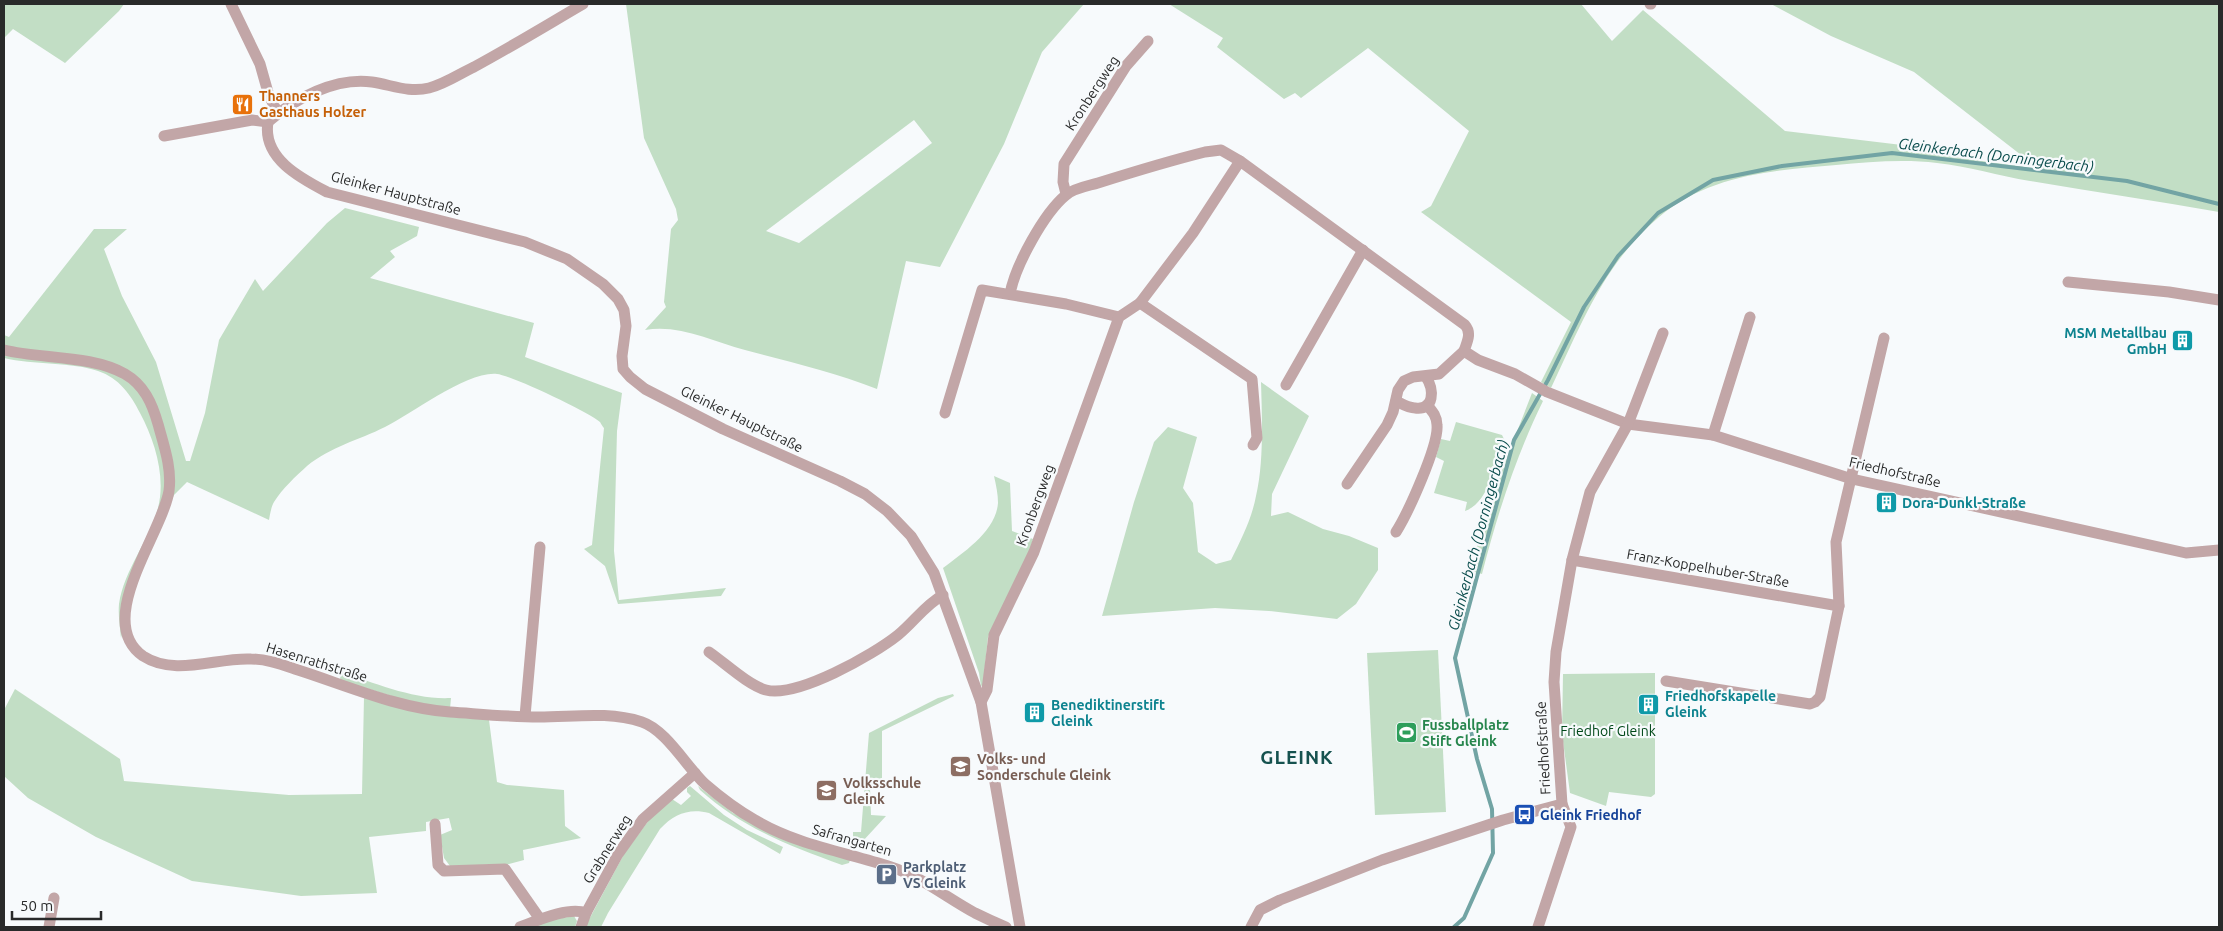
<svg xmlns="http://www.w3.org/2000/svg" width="2223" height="931" viewBox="0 0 2223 931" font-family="Ubuntu,sans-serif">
<rect width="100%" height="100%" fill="#f7fafc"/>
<g fill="#c2dec5" fill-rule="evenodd">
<path d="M4,4H124L119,11L65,63L13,29L4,38Z"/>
<path d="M626,4H1084L1042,52L1004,144L940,267L906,261L877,389C834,372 789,362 745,350C712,341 679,324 645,330L666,307L664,302L671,229L678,220L676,209L644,138ZM914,120L932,143L799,243L766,231Z"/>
<path d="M1169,4H1581L1612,41L1643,10L1785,131L1927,148L1932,154L2039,169L1914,72L1831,36L1771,4H2219V212C2156,201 2093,192 2030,181C1999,176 1968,166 1937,163C1904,159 1869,162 1836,165C1774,170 1708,175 1659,217C1604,263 1581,325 1551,388L1541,382L1571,322L1421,212L1431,206L1469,131L1368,48L1301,98L1295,93L1284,99L1217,47L1223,38Z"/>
<path d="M345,208L419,227L417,236L390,251L395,257L370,278L534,323L525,357L622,393L617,431L614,551L619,600L726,588L721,596L618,604L605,566L584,549L592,545L604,428C603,427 600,422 600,422C589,412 510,375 497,374C467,371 412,414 385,427C359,440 330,447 307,466C296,476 282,489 274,502C271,507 270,515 269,520L187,482L174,495L150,549L130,603L121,638C120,627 118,615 119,604C124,570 149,541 158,508C166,477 155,441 140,413C131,395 119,378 98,371C73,362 33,365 4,358V335L9,337L94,229H127L104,249L122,296L156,362L186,461H190L205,413L219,340L255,279L263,291L327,223Z"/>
<path d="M1261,382L1309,416L1272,494L1271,516L1288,512L1323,529L1349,536L1378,548V570L1356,604L1337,619L1269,611L1215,608L1102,616L1134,502L1154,442L1168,427L1197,437L1183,488L1193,503L1198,552L1216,564L1231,560C1241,540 1252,518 1256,496C1264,462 1262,417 1261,382Z"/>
<path d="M1532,393L1543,401C1516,456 1497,515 1482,574L1471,571L1485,514Z"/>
<path d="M1456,422L1502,435L1504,439C1497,461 1489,503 1465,511L1467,502L1434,493L1444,461L1436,457L1441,439L1450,441Z"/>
<path d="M994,476L1010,483L1012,531L1033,539L1030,550L988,637L983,685L981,686L979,673L943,568C964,552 996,531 998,503C998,494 996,485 994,476Z"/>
<path d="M1438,650L1446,812L1375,815L1367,653Z"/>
<path d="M341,672C375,683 414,700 451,698L450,709L401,699L340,680Z"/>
<path d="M1655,673V794L1651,797L1609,792L1606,806L1570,793L1562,734L1563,674Z"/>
<path d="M15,689L120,759L124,781L289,795L362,794L364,697L489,720L497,782L507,785L564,790L565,826L581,838L523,850L524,860L509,864L450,866L444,858L440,835L452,830L449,818L426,822V831L369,837L377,893L301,896L192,881L96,837L28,798L4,776V710Z"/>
<path d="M953,694L954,696L882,731V786L870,788L871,815L886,816L862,842L853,841V832H861L869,733L938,698Z"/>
<path d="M690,786L724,815L747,830L783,847L780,854L709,813C689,808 674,814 660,829L608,913L601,927H585L624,854L649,820L672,799L681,805L691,796L687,792V788Z"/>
<path d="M698,786L733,813L850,860L849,863L842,865C790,846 742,828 700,790Z"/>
<path d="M574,916L577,921L575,927H530L550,920Z"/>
</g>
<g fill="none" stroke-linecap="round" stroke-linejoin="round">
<path stroke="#72a4a4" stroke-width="4" d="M1454,927L1464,918L1493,853L1492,809L1477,759L1455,658L1514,440L1548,380L1584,307L1618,256L1658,213L1713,180L1782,166L1892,153L2127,181L2219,204"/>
<g stroke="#c2a6a7" stroke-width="11">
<path d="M231,4L260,64L269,96L278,113"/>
<path d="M1650,4H1651"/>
<path d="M268,122C262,158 300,178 327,192L525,242L567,259L603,284L618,299L624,310L626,326L622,356L623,369L630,377L645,389L723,429L840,481L865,494L887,511L911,536L934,573L981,702L1020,927"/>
<path d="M164,136L252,120L268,122C295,98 336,77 372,82C392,85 409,93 429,88C445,84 459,74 474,67C511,47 547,25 583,4"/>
<path d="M1066,194L1063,182L1064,164L1126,66L1148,41"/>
<path d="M2068,282L2169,292L2219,300"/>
<path d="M1010,294C1015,266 1044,213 1066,195C1074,188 1088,186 1098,183C1133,172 1169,161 1205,152L1221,150L1240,161"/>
<path d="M1140,303L1252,379L1257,438L1253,445"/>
<path d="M4,350C41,359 92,355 125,374C144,385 152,403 158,424C164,446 172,468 169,491C162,534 93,621 143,656C175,677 217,657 251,659C268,659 283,665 298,670C348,686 397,708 450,712C480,714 510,717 539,717C574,717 608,711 642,722C666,730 686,766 705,784C720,797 737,810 755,820C797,845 845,852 891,867C922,877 947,898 975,913C985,918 996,923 1006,927"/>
<path d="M1286,385L1363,250"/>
<path d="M1396,401C1402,404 1408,408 1415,408C1435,411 1434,389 1426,377"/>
<path d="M945,413L982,290L1066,304L1119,317"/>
<path d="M1713,435L1750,317"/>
<path d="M1347,484L1387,425L1393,412L1398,390L1404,381L1413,377L1439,374L1464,351"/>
<path d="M1396,532C1408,513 1439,445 1437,425C1437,416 1432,411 1427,405"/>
<path d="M1572,560L1839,606"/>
<path d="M709,652C725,663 748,685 766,690C797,698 873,655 898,635C914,622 925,605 943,595"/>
<path d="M1666,681L1810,704L1815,702L1820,697L1839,606L1836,542L1884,338"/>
<path d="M981,702L987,690L994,635L1034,552L1119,317L1140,303L1193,233L1240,161L1465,325C1472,333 1467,342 1464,351L1478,360L1515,374L1547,392L1628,424L1713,435L1852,479L2186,553L2219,550"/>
<path d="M525,716L540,547"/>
<path d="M435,824L438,865L444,871L505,869L540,919"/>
<path d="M49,927L54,898"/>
<path d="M520,927C536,921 569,906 586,913"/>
<path d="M581,927L586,913L618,854L643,819L695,773"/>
<path d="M1251,927L1260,910L1280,900L1382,860L1503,820L1562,804L1554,682L1556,652L1572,560L1590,492L1628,424L1663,333"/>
<path d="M1538,927L1571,827L1562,804"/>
</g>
</g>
<defs>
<symbol id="restaurant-square" viewBox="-11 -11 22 22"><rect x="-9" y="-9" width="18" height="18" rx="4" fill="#e8710a" stroke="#f7fafc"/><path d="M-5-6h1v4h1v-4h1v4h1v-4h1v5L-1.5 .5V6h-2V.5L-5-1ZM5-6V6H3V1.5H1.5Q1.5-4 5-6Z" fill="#fff"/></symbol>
<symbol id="building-square" viewBox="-11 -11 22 22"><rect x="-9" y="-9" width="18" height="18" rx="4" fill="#0f9aa8" stroke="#f7fafc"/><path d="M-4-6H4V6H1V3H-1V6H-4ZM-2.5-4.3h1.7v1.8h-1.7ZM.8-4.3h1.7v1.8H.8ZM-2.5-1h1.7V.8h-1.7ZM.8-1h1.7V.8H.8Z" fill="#fff"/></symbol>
<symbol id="stadium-square" viewBox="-11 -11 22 22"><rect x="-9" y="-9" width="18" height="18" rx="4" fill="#2e9e5b" stroke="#f7fafc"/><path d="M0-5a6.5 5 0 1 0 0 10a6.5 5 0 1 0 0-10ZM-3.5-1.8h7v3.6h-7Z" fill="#fff"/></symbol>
<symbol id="school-square" viewBox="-11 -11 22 22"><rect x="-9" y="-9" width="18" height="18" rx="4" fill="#8d6e63" stroke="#f7fafc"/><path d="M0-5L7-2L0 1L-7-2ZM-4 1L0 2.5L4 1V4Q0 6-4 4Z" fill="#fff"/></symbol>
<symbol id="bus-square" viewBox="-11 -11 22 22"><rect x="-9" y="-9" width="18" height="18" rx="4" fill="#1a4fb4" stroke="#f7fafc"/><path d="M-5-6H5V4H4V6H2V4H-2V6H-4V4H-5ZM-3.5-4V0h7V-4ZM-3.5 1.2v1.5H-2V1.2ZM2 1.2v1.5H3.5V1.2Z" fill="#fff"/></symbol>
<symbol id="parking-square" viewBox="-11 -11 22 22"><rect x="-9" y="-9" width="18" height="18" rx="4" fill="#5c6f8a" stroke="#f7fafc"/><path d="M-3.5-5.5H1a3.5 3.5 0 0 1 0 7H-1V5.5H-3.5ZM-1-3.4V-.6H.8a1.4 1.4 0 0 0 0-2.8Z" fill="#fff"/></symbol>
</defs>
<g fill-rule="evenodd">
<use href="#restaurant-square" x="230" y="92" width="25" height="25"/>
<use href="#building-square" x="2170" y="328" width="25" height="25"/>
<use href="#building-square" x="1874" y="490" width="25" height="25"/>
<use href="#building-square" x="1636" y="692" width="25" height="25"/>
<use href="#building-square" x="1022" y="700" width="25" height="25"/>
<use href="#stadium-square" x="1394" y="720" width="25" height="25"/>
<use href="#school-square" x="948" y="754" width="25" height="25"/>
<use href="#school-square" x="814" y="778" width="25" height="25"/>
<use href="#bus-square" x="1512" y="802" width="25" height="25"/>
<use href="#parking-square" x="874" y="862" width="25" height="25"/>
</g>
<g text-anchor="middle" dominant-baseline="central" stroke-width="4.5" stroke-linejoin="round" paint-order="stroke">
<g font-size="14" fill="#292a2a" stroke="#f7fafc">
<text transform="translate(1092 93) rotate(-57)">Kronbergweg</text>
<text transform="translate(396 193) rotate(15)">Gleinker Hauptstraße</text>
<text transform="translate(742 419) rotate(26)">Gleinker Hauptstraße</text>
<text transform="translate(1895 472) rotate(13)">Friedhofstraße</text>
<text transform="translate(1035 505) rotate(-70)">Kronbergweg</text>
<text transform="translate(1708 568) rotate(10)">Franz-Koppelhuber-Straße</text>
<text transform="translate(317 662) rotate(17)">Hasenrathstraße</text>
<text transform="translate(1543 748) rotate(-93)">Friedhofstraße</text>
<text transform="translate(852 840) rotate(16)">Safrangarten</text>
<text transform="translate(607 849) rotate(-58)">Grabnerweg</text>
</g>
<g font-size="14" font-weight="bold" fill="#c56008" stroke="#f7fafc" text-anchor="start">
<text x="259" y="96">Thanners<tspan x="259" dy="16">Gasthaus Holzer</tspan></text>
</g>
<g font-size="14" font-weight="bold" fill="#0d838f" stroke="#f7fafc" text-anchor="start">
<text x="2167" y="333" text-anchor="end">MSM Metallbau<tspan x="2167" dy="16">GmbH</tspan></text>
<text x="1902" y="503">Dora-Dunkl-Straße</text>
<text x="1665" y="696">Friedhofskapelle<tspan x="1665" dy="16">Gleink</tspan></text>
<text x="1051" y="705">Benediktinerstift<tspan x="1051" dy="16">Gleink</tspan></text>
</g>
<g font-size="14" font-weight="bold" fill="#27864d" stroke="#f7fafc" text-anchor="start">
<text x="1422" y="725">Fussballplatz<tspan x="1422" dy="16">Stift Gleink</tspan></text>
</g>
<g font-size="14" fill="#004819" stroke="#f7fafc">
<text x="1608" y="731">Friedhof Gleink</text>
</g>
<g font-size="14" font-weight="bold" fill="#785e54" stroke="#f7fafc" text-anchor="start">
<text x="977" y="759">Volks- und<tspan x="977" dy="16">Sonderschule Gleink</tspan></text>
<text x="843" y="783">Volksschule<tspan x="843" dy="16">Gleink</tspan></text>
</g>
<g font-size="14" font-weight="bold" fill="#164399" stroke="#f7fafc" text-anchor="start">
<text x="1540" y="815">Gleink Friedhof</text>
</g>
<g font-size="14" font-weight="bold" fill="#4e5e75" stroke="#f7fafc" text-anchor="start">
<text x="903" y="867">Parkplatz<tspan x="903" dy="16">VS Gleink</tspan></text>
</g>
<g font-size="15" font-style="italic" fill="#084b4b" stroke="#f7fafc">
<text transform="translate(1996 155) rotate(7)">Gleinkerbach (Dorningerbach)</text>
<text transform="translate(1478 535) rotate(-75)">Gleinkerbach (Dorningerbach)</text>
</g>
<g font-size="19" font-weight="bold" letter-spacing="1" fill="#16524f" stroke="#f7fafc">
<text x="1297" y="757">GLEINK</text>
</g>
</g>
<rect width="2223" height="931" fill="none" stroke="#292a2a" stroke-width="10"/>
<path d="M12 911v8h89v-8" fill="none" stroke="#292a2a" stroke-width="2.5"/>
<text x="20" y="911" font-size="15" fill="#292a2a" stroke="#f7fafc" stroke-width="4" paint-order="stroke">50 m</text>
</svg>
